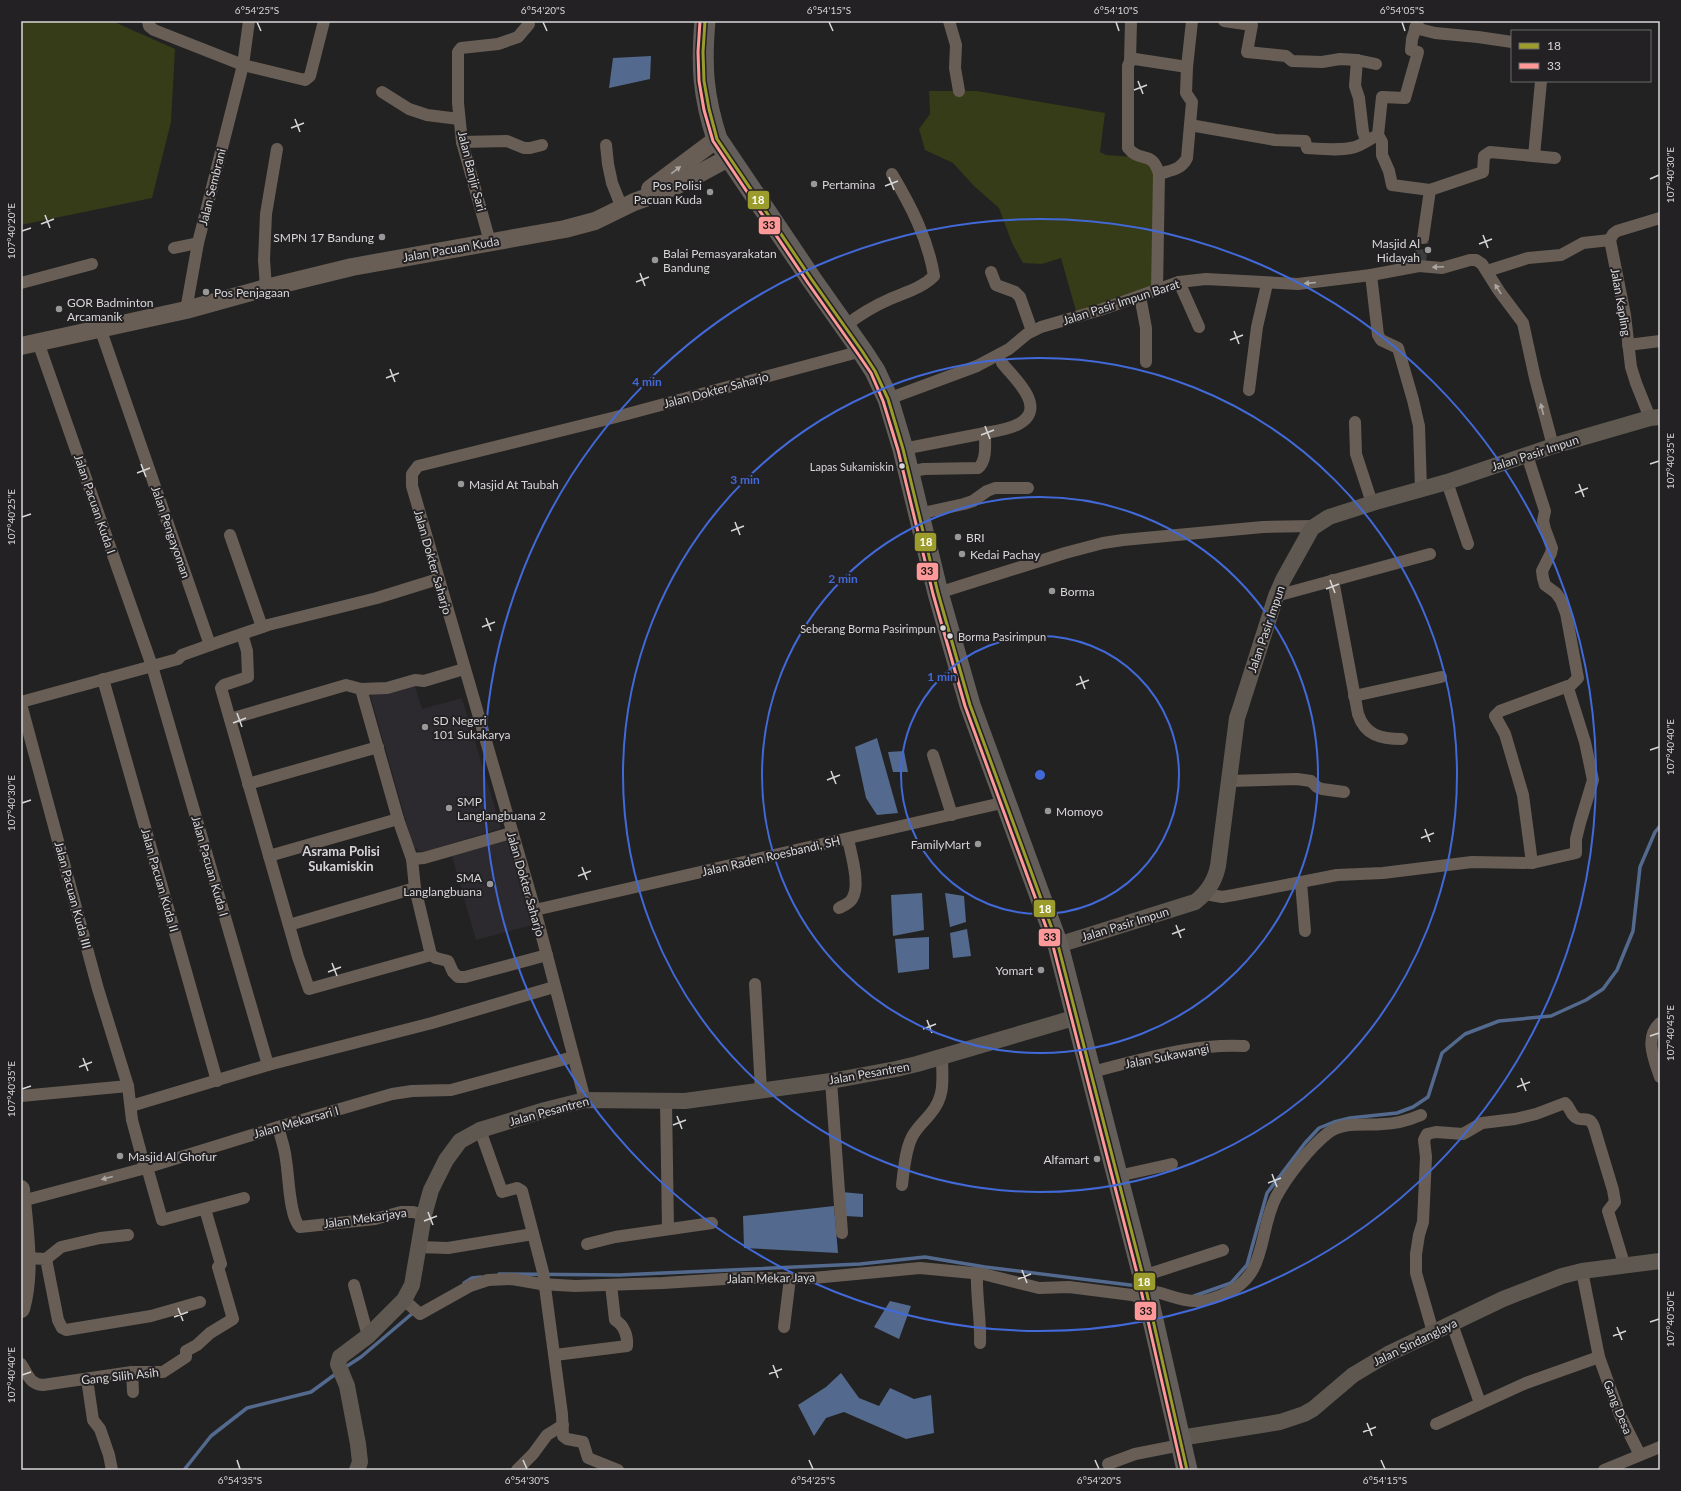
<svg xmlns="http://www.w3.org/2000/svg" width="1681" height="1491" viewBox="0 0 1681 1491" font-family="Lato,sans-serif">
<rect width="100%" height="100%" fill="#222"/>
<g fill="#2c292f">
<path d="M414,683L422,709L462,698L501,828L425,852L419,851L413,846L370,695Z"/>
<path d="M508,840L532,925L476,940L452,856Z"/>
</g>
<g fill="#363b18">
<path d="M21,21H112L175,49L171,122L152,198L21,225Z"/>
<path d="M929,91H977L1105,113L1100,152L1106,155L1148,158L1154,175L1153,286L1100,305L1076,311L1061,258L1042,264L1023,263L1012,243L999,208L974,186L953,163L925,150L919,129L930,114Z"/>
</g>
<g fill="#536a8e">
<path d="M651,56L650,79L609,88L613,58Z"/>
<path d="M877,738L898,813L877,815L866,798L855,747Z"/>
<path d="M904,751L908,772H893L888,752Z"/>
<path d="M922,893L924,930L893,936L891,895Z"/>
<path d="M945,893L964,896L966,922L950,927Z"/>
<path d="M967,929L971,956L953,958L950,933Z"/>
<path d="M929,937V969L898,973L895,939Z"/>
<path d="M842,1192L863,1194V1217L845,1216Z"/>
<path d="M834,1206L838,1253L744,1248L743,1216Z"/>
<path d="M890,1301L911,1306L899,1339L874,1327Z"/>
<path d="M841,1373L859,1398L879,1406L890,1388L914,1399L931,1395L934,1433L906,1439L844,1412L826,1418L814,1436L798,1405L826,1387Z"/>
</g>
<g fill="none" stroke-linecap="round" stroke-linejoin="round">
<g stroke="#536a8e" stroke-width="3.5">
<path d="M499,1274L619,1275L860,1264L925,1257L985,1267L1138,1286"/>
<path d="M464,1283L472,1278L481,1277"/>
<path d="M1194,1296L1231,1283L1247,1265L1267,1193L1305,1143L1319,1128L1334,1122L1350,1118L1397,1113L1413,1107L1428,1097L1442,1053L1465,1034L1499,1021L1551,1016L1586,1000L1603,989L1617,970L1633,931L1640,867L1655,832L1660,826"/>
<path d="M344,1368L361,1357L414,1312"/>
<path d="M184,1470L211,1436L247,1408L311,1392L337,1373"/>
</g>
<path stroke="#3d3d3d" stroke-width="12" stroke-dasharray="12 6" stroke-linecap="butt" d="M1420,261L1423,238"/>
<g stroke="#685e55" stroke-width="12">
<path d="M148,21L149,26L154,30L243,65L305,80L310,76L324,21"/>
<path d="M949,21L956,45L955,68L959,91"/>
<path d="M1224,21L1252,25L1247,52L1286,56L1292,61L1322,62L1340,59L1357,60L1376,64"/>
<path d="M1418,21L1412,39L1411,50L1418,52L1405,98L1382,97L1378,135L1382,142V155L1389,171L1392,185L1430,190"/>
<path d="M1415,28L1435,33L1478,37L1512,42"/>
<path d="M1357,60L1355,86L1359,98L1363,132L1366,140"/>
<path d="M1130,61L1131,21"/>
<path d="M382,92L409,109L427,115L459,119"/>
<path d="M1190,125L1275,140L1305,141L1307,148C1322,149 1341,151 1355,147C1362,145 1371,138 1378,135"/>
<path d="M462,142L507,141L524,148H530L542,145"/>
<path d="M606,145L608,164L612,183L622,208"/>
<path d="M1534,156L1541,81"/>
<path d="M1159,174C1171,170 1181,170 1187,158L1192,102L1186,93L1187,67L1192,21"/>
<path d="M1423,238L1430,190L1483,172L1484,156L1490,152L1555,158"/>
<path d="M490,242L462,142L458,103V52L461,48L498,44L518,37L529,24"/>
<path d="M174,248L198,243"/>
<path d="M1487,271L1528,258L1561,255L1583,243L1610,240"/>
<path d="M991,272L996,285L1015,292L1020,297L1032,331"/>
<path d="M1371,275L1378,335L1381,340L1398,348L1413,400L1419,426L1421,489"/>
<path d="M1179,282L1199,327"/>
<path d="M21,283L92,264"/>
<path d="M266,288L264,260L266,214L277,149"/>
<path d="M1157,290L1159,174C1152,149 1141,164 1128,148V66L1130,61L1135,59L1187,67"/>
<path d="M1140,296L1146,328V362"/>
<path d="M186,310L198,243L243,65L249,21"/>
<path d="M845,326C859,315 874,306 890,299C906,292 922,288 934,276C928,239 911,206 892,174"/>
<path d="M100,328L210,645"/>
<path d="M38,342L152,666L268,1065"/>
<path d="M1628,345L1660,341"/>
<path d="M1249,390L1257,327L1267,284"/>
<path d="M888,399L977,366L1009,349L1027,334L1041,327L1100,310L1179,282L1206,279L1298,284L1371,275L1419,266L1442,268L1470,260H1476L1482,264L1499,291L1523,323L1535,378L1553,446"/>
<path d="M1650,418L1636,383L1631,367L1625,315L1610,240L1613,234L1617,231L1660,218"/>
<path d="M1355,422L1356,454L1372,503"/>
<path d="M903,449L985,433"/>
<path d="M908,472L924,469L978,468C987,461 985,444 985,433C1005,430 1042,424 1027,395C1021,383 1010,373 1002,363"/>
<path d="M1447,482L1468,544"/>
<path d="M918,514L964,504L973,501L987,491L995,488H1028"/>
<path d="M230,535L262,627"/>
<path d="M1333,580L1358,714C1365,735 1380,739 1402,739"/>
<path d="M938,593L1065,553L1103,543L1123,540L1263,527L1315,526"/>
<path d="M1276,596L1430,554"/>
<path d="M242,634L247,651L248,677L224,685L221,688L298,957L309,989L431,955"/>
<path d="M103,679L217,1081"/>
<path d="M361,689L398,819L412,859L415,888L431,955L436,958L448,961L453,972L458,977H465L547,955"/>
<path d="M1354,696L1441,677"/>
<path d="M21,702L178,659L182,655L210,645L268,625L377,598L438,579"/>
<path d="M21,704L98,989L128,1086L132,1120L145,1168"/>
<path d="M230,719L346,685L361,689L387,688L415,680L424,681L464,669"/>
<path d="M933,755L952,815"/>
<path d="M1229,781L1297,779L1311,781L1317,787L1322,789L1344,792"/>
<path d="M248,784L378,747"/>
<path d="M269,856L398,819"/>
<path d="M412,859L424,858L511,833"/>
<path d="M1532,863L1523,795L1505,734L1495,716L1500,711L1568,686"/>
<path d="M1301,882L1305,931"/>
<path d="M1205,894L1222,897L1234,895L1337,875L1383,873L1472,862L1532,863L1576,853V839L1580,823L1593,780L1585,742L1568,688L1578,678L1566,613L1561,600L1556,593L1545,585L1543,578L1542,571L1551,553L1552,548L1545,529L1543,521L1545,511L1527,455"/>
<path d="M839,908C843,906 850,903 852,899C861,886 851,854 848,839"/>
<path d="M535,910L1006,802"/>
<path d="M289,925L415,888"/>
<path d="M755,984L761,1090"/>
<path d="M1660,1023C1644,1038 1654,1059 1660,1077"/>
<path d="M1091,1072C1141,1060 1193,1043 1244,1046"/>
<path d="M831,1081L842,1233"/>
<path d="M21,1096L128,1086"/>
<path d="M585,1100L535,910L412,486V474L418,466L616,417L862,351"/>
<path d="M666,1101L668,1229"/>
<path d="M131,1106L268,1065L432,1023L554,987"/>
<path d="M278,1127C281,1138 285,1149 286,1160C289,1176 289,1217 300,1227L375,1219L401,1212H413L424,1215"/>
<path d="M480,1130L502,1192L517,1188L522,1191L543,1272L562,1414L563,1436L567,1439L583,1442L588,1458L618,1470"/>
<path d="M147,1167L162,1220L244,1198"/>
<path d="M1118,1176L1172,1164"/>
<path d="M902,1185C904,1169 905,1151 912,1137C917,1127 925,1121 931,1113C946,1095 942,1078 942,1057"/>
<path d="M22,1201L142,1169L278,1127L392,1094L412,1091L451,1090L573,1057"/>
<path d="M587,1244L615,1237L712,1223"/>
<path d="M418,1247L448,1248L533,1234"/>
<path d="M26,1258L46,1259L58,1320L62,1328L66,1330L151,1316L200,1302"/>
<path d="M46,1259L61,1247L100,1238L128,1235"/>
<path d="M977,1273C976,1296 981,1320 980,1343"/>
<path d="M1143,1276L1223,1250"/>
<path d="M354,1285L368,1336"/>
<path d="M1146,1290C1164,1292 1178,1301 1196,1301C1205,1302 1214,1298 1222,1295C1269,1277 1257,1234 1276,1197C1287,1176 1310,1147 1328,1133C1344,1121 1364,1126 1383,1124C1396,1124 1409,1120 1421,1115"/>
<path d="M404,1300L420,1314L470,1286L488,1280L512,1279L541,1284L575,1286L663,1283L740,1278H813L920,1268L983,1274L1039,1288L1069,1287L1132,1295L1149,1300"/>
<path d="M1452,1324L1480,1403"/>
<path d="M784,1327L790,1278"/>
<path d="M1433,1332L1416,1273V1254L1419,1235L1423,1222L1426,1157L1424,1140L1427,1134L1436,1132L1463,1134L1482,1123L1515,1119L1536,1114L1565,1103C1570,1107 1570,1113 1575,1117C1583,1123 1589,1114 1594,1127L1613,1190L1615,1202L1608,1211L1625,1267"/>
<path d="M555,1355L627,1346C628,1336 624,1325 615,1320L611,1285"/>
<path d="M1599,1357L1620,1415L1640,1455"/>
<path d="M21,1364C28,1374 29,1384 43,1385L132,1372H163L186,1357V1351L197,1345L210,1333L233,1319L218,1267L221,1264L205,1209"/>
<path d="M132,1372L133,1392"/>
<path d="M87,1379L93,1420L100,1429L109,1455L112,1470"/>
<path d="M1436,1424L1526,1383L1599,1357L1582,1271"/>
<path d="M1108,1464L1135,1454L1181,1445"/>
<path d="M517,1470L533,1454L547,1435L563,1425"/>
<path d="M1604,1470L1660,1447"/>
</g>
<g stroke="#5f5850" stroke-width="16">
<path d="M1058,945L1195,902C1207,893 1215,881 1218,866L1237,718L1240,709L1276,596L1283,580L1312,528L1329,517L1379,501L1447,482L1553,446L1650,418L1660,417"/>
<path d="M1180,1438L1280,1422L1304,1414L1313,1409L1353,1375L1388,1354L1503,1299L1562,1276L1582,1271L1660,1261"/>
<path d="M357,1470L360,1462L358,1444L347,1386L338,1364L340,1357L368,1336L404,1300L412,1285L424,1215L431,1190L446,1160L460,1141L480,1130L545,1110L585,1100L685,1101L831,1081L896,1069L917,1064L1077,1017"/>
</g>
<g stroke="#685e55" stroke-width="18">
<path d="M650,189L717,139"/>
<path d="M21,346L186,310L266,288L352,267L565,229L595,221L634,202L659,193L682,183L728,158"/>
<path d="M21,1189C24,1228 32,1271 21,1309"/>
</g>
<path stroke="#635e59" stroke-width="21" d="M705,21C701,66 703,96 717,139L812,280L862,351L875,371L888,399L903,449L938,593L970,705L1058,945L1143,1276L1187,1470"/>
<defs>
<path id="bus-1" d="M705,21L703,52L704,81L709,109L717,139L812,280L862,351L875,371L888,399L903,449L938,593L970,705L1058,945L1143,1276L1187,1470"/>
<path id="bus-2" d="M700,21L698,52L699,81L704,110L713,141L808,283L858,354L871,373L883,401L898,450L933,594L965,706L1053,946L1138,1277L1182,1470"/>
</defs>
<use href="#bus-1" stroke="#232123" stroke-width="6"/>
<use href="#bus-2" stroke="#232123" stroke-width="6"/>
<use href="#bus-1" stroke="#9c9c2d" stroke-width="3"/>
<use href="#bus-2" stroke="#f99" stroke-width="3"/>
</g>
<defs><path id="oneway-solid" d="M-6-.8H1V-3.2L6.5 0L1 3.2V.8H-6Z"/></defs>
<g fill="#aba7a4">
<use href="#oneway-solid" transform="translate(676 170) rotate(-37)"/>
<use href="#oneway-solid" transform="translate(1438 267) rotate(178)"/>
<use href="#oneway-solid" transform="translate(1310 283) rotate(175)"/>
<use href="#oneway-solid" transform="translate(1498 289) rotate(-122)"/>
<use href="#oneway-solid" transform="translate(1542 409) rotate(-104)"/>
<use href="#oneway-solid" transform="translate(107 1178) rotate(165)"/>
</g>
<path fill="none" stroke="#d8d7d8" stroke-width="1.5" d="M257,22L261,31M543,22L547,31M829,22L833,31M1116,22L1119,31M1402,22L1405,31M1138,81L1143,94M1134,90L1147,85M295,119L300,132M291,128L304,123M889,177L894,190M1650,179L1659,175M885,186L898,181M45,215L50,228M41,224L54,219M22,231L31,228M1483,235L1488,248M1479,244L1492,239M640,273L645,286M636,282L649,277M1234,331L1239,344M1230,340L1243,335M390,369L395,382M386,378L399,373M985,426L990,439M981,435L994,430M141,464L146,477M1650,464L1659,461M137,473L150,468M1579,484L1584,497M1575,493L1588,488M22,517L31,514M735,522L740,535M731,531L744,526M1330,580L1335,593M1326,589L1339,584M486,618L491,631M482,627L495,622M1080,676L1085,689M1076,685L1089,680M237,713L242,727M233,723L246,718M1650,750L1659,747M831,771L836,784M827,780L840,775M22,803L31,800M1425,829L1430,842M1421,838L1434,833M582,867L587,880M578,876L591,871M1176,925L1181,938M1172,934L1185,929M332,963L337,976M328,972L341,967M927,1020L932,1033M923,1029L936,1024M1650,1036L1659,1033M83,1058L88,1071M79,1067L92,1062M1521,1078L1526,1091M1517,1087L1530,1082M22,1089L31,1086M677,1116L682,1129M673,1125L686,1120M1272,1174L1277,1187M1268,1183L1281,1178M428,1212L433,1225M424,1221L437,1216M1022,1270L1027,1283M1018,1279L1031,1274M178,1308L183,1321M174,1317L188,1312M1650,1322L1659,1319M1617,1327L1622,1340M1613,1336L1626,1331M773,1365L778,1378M769,1374L782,1369M22,1375L31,1372M1367,1423L1372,1436M1363,1432L1376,1427M237,1460L240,1469M523,1460L527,1469M809,1460L813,1469M1095,1460L1099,1469M1381,1460L1385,1469"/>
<g fill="none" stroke="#4269d8" stroke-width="2">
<circle cx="1040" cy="775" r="139"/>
<circle cx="1040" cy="775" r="278"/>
<circle cx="1040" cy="775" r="417"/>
<circle cx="1040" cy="775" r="556"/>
</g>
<g fill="#989898" stroke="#232123" stroke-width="1.5">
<circle cx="814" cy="184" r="4"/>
<circle cx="710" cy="192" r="4"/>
<circle cx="382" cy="237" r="4"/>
<circle cx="1428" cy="250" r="4"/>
<circle cx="655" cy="260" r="4"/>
<circle cx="206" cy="292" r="4"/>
<circle cx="59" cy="309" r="4"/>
<circle cx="461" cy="484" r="4"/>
<circle cx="958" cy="537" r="4"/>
<circle cx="962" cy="554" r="4"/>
<circle cx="1052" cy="591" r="4"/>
<circle cx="425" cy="727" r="4"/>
<circle cx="449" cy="808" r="4"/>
<circle cx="1048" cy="811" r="4"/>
<circle cx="978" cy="844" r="4"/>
<circle cx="490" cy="884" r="4"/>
<circle cx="1041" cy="970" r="4"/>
<circle cx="120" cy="1156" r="4"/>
<circle cx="1097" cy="1159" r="4"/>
</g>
<g fill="#d8d7d8" stroke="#232123" stroke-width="1.5">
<circle cx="902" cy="466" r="3.5"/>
<circle cx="943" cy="628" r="3.5"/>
<circle cx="950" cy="636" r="3.5"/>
</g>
<g text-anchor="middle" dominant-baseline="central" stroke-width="4" stroke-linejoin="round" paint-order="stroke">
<g font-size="11" fill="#d8d7d8" stroke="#232123" text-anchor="end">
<text x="894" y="466">Lapas Sukamiskin</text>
<text x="936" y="628">Seberang Borma Pasirimpun</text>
<text x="958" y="636" text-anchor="start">Borma Pasirimpun</text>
</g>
<g font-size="12" fill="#d8d7d8" stroke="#232123">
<text transform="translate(472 171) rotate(76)">Jalan Banjir Sari</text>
<text transform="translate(212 187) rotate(-76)">Jalan Sembrani</text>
<text transform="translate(451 249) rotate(-10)">Jalan Pacuan Kuda</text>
<text transform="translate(1121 302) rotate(-18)">Jalan Pasir Impun Barat</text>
<text transform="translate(1621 302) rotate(80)">Jalan Kapling</text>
<text transform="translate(716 390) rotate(-15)">Jalan Dokter Saharjo</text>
<text transform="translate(1535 453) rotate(-18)">Jalan Pasir Impun</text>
<text transform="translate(95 504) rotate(71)">Jalan Pacuan Kuda I</text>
<text transform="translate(171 532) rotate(71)">Jalan Pengayoman</text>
<text transform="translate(433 562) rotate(74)">Jalan Dokter Saharjo</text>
<text transform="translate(1266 629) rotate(-71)">Jalan Pasir Impun</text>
<text transform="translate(771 856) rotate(-13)">Jalan Raden Roesbandi, SH</text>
<text transform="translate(210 866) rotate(74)">Jalan Pacuan Kuda I</text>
<text transform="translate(160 880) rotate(74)">Jalan Pacuan Kuda II</text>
<text transform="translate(526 884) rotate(74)">Jalan Dokter Saharjo</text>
<text transform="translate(73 895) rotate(75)">Jalan Pacuan Kuda III</text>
<text transform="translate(1125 924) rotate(-17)">Jalan Pasir Impun</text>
<text transform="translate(1167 1056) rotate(-11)">Jalan Sukawangi</text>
<text transform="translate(869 1073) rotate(-10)">Jalan Pesantren</text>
<text transform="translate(549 1111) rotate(-15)">Jalan Pesantren</text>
<text transform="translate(296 1122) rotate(-16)">Jalan Mekarsari I</text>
<text transform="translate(365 1218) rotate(-8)">Jalan Mekarjaya</text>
<text transform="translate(771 1278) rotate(-1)">Jalan Mekar Jaya</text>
<text transform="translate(1415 1342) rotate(-26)">Jalan Sindanglaya</text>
<text transform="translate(120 1376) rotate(-6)">Gang Silih Asih</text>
<text transform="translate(1618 1407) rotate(68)">Gang Desa</text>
</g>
<g font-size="12" fill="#d8d7d8" stroke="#232123" text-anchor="start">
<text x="822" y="184">Pertamina</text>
<text x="702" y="185" text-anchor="end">Pos Polisi<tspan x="702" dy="14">Pacuan Kuda</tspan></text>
<text x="374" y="237" text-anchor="end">SMPN 17 Bandung</text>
<text x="1420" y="243" text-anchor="end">Masjid Al<tspan x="1420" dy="14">Hidayah</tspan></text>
<text x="663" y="253">Balai Pemasyarakatan<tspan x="663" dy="14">Bandung</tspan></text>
<text x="214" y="292">Pos Penjagaan</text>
<text x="67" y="302">GOR Badminton<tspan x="67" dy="14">Arcamanik</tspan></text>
<text x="469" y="484">Masjid At Taubah</text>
<text x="966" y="537">BRI</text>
<text x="970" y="554">Kedai Pachay</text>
<text x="1060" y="591">Borma</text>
<text x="433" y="720">SD Negeri<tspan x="433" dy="14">101 Sukakarya</tspan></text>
<text x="457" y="801">SMP<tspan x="457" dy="14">Langlangbuana 2</tspan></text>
<text x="1056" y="811">Momoyo</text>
<text x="970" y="844" text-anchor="end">FamilyMart</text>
<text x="482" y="877" text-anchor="end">SMA<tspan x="482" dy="14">Langlangbuana</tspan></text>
<text x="1033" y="970" text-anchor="end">Yomart</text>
<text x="128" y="1156">Masjid Al Ghofur</text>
<text x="1089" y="1159" text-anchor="end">Alfamart</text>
</g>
<g font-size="13" font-weight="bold" fill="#d8d7d8" stroke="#232123">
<text x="341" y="851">Asrama Polisi<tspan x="341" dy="15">Sukamiskin</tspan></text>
</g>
</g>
<circle cx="1040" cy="775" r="6" fill="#4269d8" stroke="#232123" stroke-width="2"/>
<g font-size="12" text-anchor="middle" font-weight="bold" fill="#4269d8" stroke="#232123" stroke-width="4" stroke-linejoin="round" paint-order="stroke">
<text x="647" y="386">4 min</text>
<text x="745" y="484">3 min</text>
<text x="843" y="583">2 min</text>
<text x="942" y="681">1 min</text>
</g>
<g stroke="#232123" stroke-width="1.5">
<rect x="747" y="190" width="23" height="20" rx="4" fill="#9c9c2d"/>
<rect x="758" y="216" width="23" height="19" rx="4" fill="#f99"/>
<rect x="914" y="532" width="23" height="20" rx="4" fill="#9c9c2d"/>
<rect x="916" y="562" width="23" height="19" rx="4" fill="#f99"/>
<rect x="1033" y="899" width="23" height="19" rx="4" fill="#9c9c2d"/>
<rect x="1038" y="928" width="23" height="19" rx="4" fill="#f99"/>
<rect x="1133" y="1272" width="23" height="19" rx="4" fill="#9c9c2d"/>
<rect x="1134" y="1301" width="23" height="20" rx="4" fill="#f99"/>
</g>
<g font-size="11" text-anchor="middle" font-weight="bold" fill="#fff">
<text x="758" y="204">18</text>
<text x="926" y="546">18</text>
<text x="1045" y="913">18</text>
<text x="1144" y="1286">18</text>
</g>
<g font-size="11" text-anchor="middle" font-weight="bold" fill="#111">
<text x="769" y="229">33</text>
<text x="927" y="575">33</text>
<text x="1050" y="941">33</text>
<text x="1146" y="1315">33</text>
</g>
<rect width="1681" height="1491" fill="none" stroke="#232123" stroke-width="44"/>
<rect x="1511" y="30" width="140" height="52" fill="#232123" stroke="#6b6a6b"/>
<rect x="1519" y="43" width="20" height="6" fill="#9c9c2d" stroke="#6b6a6b"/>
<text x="1547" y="50" font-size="12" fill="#d8d7d8">18</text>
<rect x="1519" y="63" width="20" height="6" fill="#ff9999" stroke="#6b6a6b"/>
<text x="1547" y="70" font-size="12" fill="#d8d7d8">33</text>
<rect x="22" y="22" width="1637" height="1447" fill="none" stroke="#d8d7d8" stroke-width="1.5"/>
<g font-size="10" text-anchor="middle" fill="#d8d7d8">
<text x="257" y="14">6°54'25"S</text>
<text x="543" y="14">6°54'20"S</text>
<text x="829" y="14">6°54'15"S</text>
<text x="1116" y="14">6°54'10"S</text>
<text x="1402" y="14">6°54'05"S</text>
<text transform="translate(1670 175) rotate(-90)" y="4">107°40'30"E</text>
<text transform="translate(11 231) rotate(-90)" y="4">107°40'20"E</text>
<text transform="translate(1670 461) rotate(-90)" y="4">107°40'35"E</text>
<text transform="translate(11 517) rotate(-90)" y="4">107°40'25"E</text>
<text transform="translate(1670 747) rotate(-90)" y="4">107°40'40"E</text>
<text transform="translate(11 803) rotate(-90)" y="4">107°40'30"E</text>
<text transform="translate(1670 1033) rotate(-90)" y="4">107°40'45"E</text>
<text transform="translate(11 1089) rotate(-90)" y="4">107°40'35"E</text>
<text transform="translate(1670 1319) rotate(-90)" y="4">107°40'50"E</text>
<text transform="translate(11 1375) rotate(-90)" y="4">107°40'40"E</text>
<text x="240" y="1484">6°54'35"S</text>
<text x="527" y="1484">6°54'30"S</text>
<text x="813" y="1484">6°54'25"S</text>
<text x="1099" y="1484">6°54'20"S</text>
<text x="1385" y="1484">6°54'15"S</text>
</g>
</svg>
